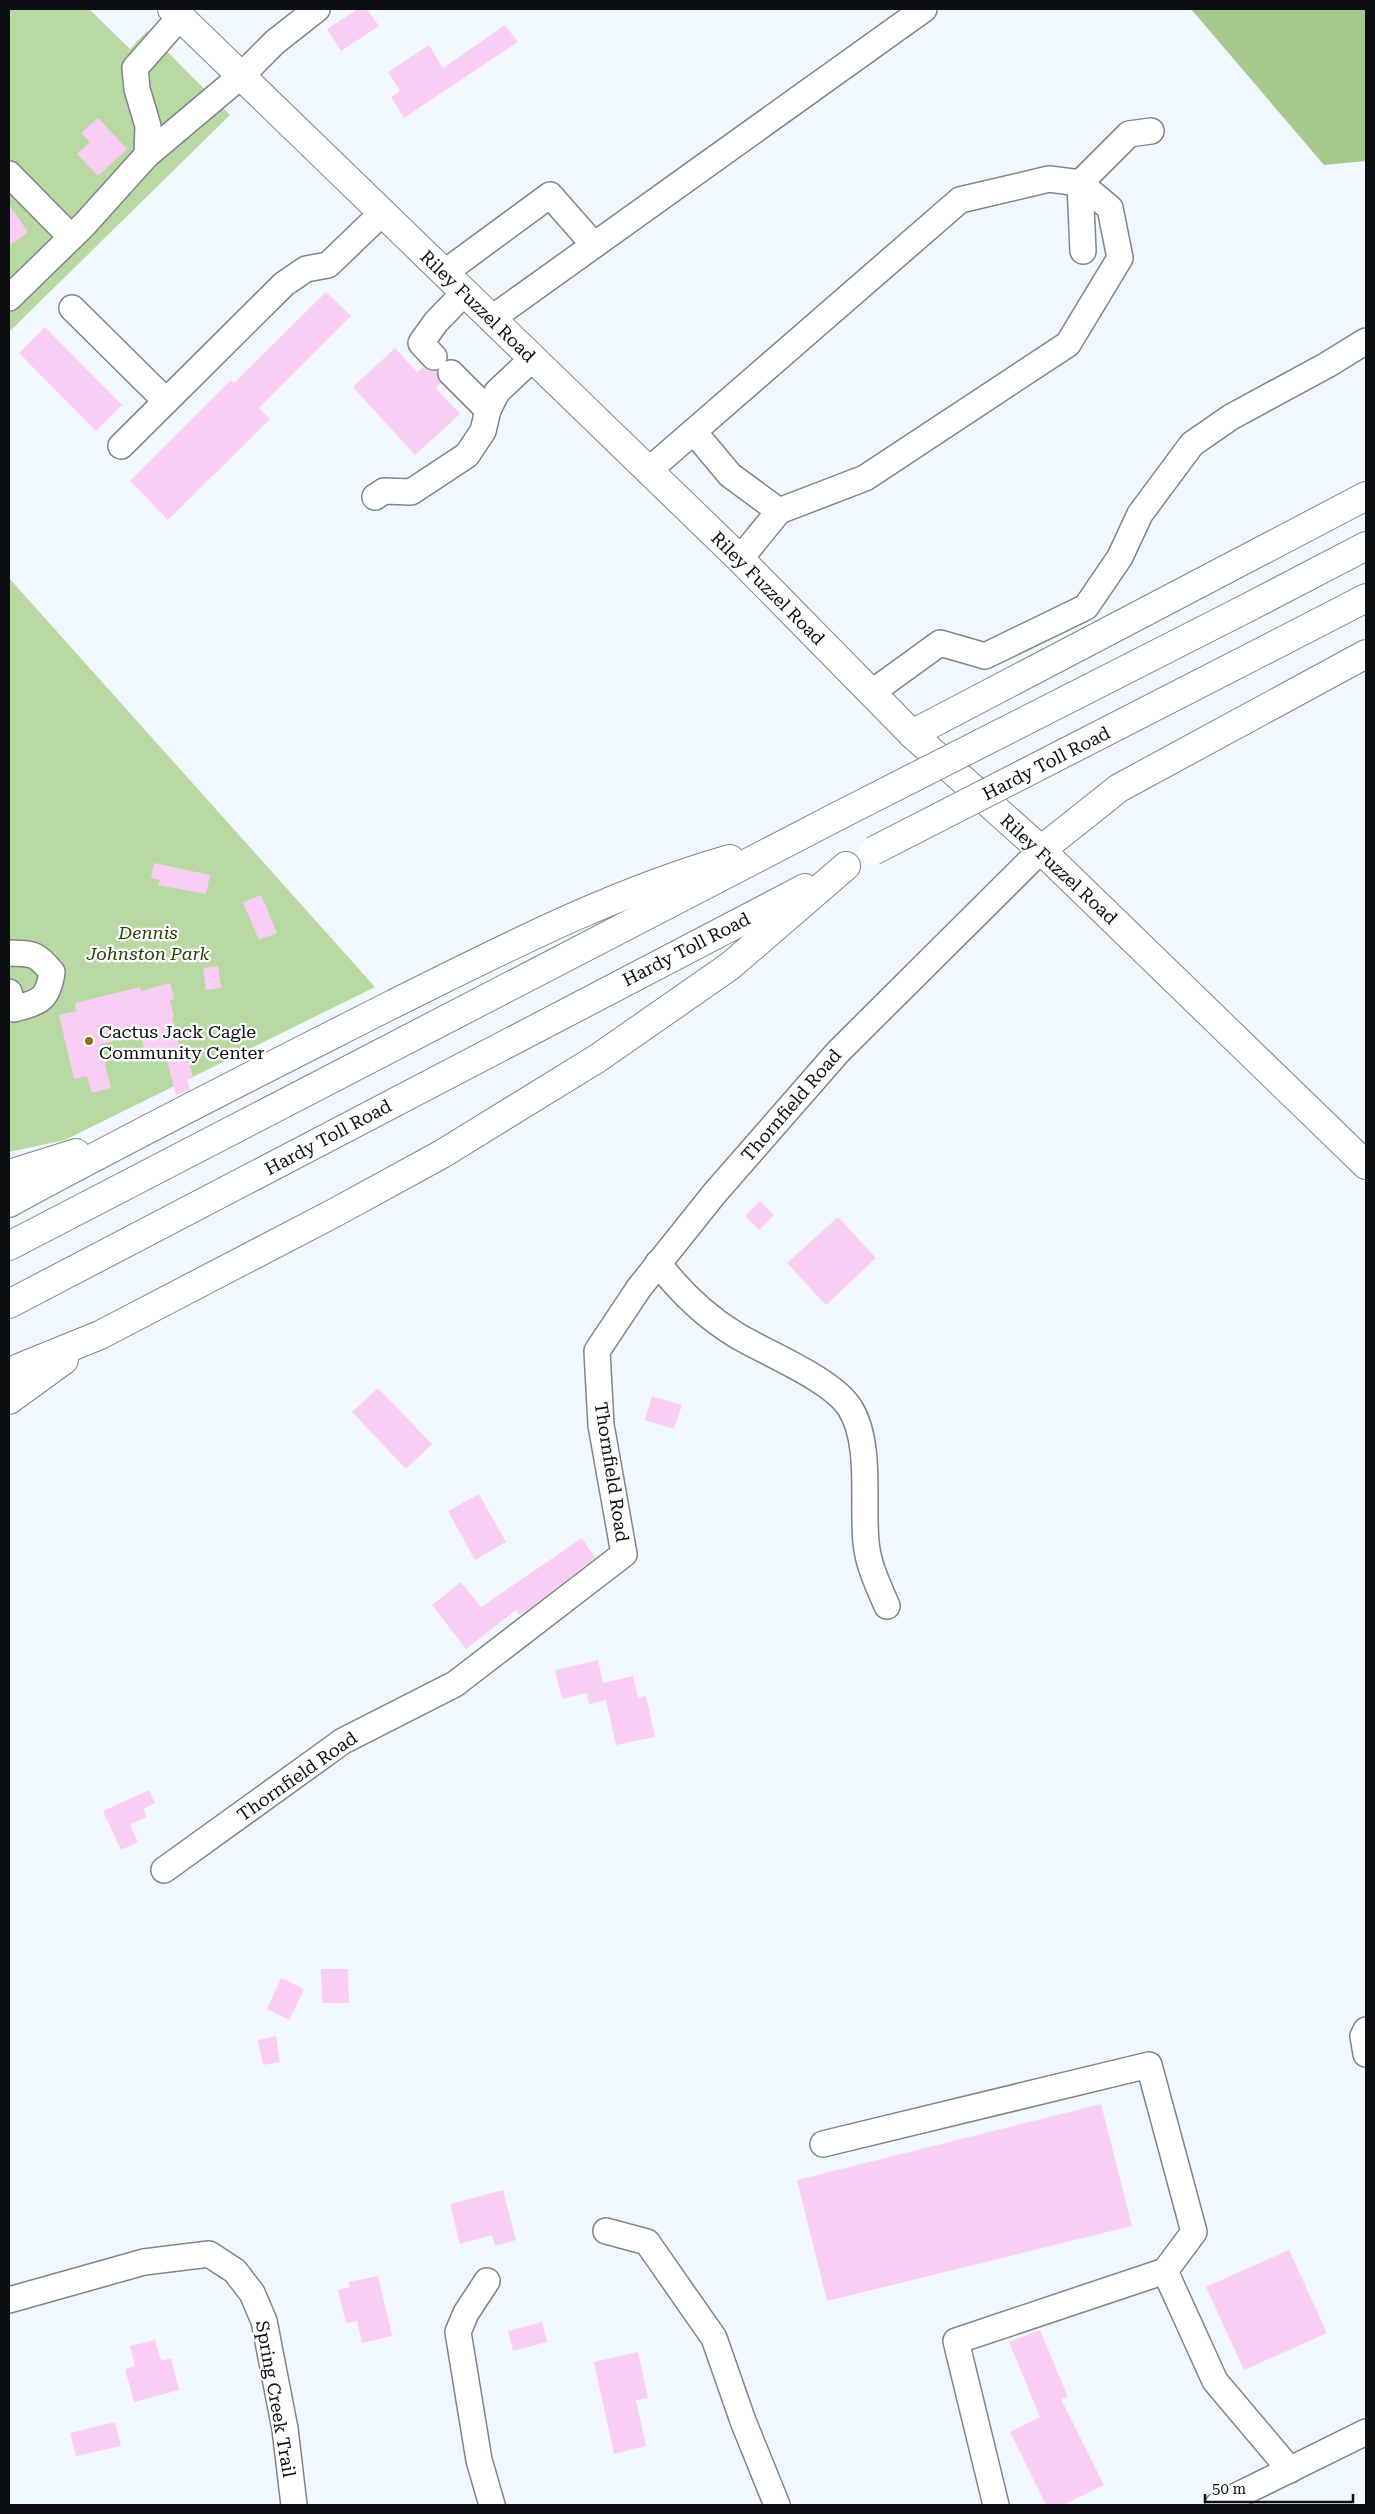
<svg xmlns="http://www.w3.org/2000/svg" width="1375" height="2514" viewBox="0 0 1375 2514" font-family="'Roboto Serif',serif">
<rect width="100%" height="100%" fill="#f1f7fe"/>
<g fill="#b8daa2">
<path d="M9,9H89L130,49L147,31L230,115L9,332Z"/>
<path d="M9,578L375,987L65,1140L9,1152Z"/>
</g>
<path fill="#a5c98d" d="M1191,9H1366V161L1324,165Z"/>
<g fill="#facdf5">
<path d="M358,9H367L379,26L341,51L327,29Z"/>
<path d="M505,25L518,42L404,118L391,97L400,91L388,72L429,45L443,68Z"/>
<path d="M98,118L127,149L98,176L77,154L90,142L81,133Z"/>
<path d="M9,205L28,232L9,246Z"/>
<path d="M326,292L351,316L259,408L270,419L168,520L130,481L231,380L234,383Z"/>
<path d="M45,327L122,405L96,431L19,353Z"/>
<path d="M395,348L417,372L423,367L429,371H437L441,383L436,388L460,414L415,455L353,387Z"/>
<path d="M154,863L210,875L206,894L158,885L160,880L151,878Z"/>
<path d="M261,895L277,933L259,940L243,902Z"/>
<path d="M218,966L221,988L206,990L203,968Z"/>
<path d="M170,983L174,999L170,1000L174,1017L172,1018L182,1058L188,1056L193,1078L187,1079L190,1090L176,1095L166,1057L147,1061L141,1035L100,1044L111,1088L92,1093L87,1076L74,1079L59,1015L76,1011L75,1003L140,987L141,991Z"/>
<path d="M760,1201L774,1215L759,1230L745,1216Z"/>
<path d="M838,1217L876,1258L826,1305L787,1263Z"/>
<path d="M378,1388L432,1444L406,1469L352,1412Z"/>
<path d="M652,1396L682,1405L674,1429L645,1420Z"/>
<path d="M479,1494L506,1542L475,1560L448,1511Z"/>
<path d="M582,1538L595,1558L530,1608L519,1615L516,1610L466,1649L432,1605L461,1582L481,1607Z"/>
<path d="M598,1660L603,1683L633,1676L638,1698L646,1696L655,1737L616,1745L606,1700L589,1704L587,1693L562,1699L555,1670Z"/>
<path d="M149,1790L155,1803L143,1809L147,1817L130,1825L138,1842L121,1850L103,1811Z"/>
<path d="M321,1969H348L349,2003H322Z"/>
<path d="M281,1978L304,1989L289,2020L267,2009Z"/>
<path d="M276,2036L280,2062L263,2065L258,2040Z"/>
<path d="M1101,2104L1132,2226L827,2301L797,2180Z"/>
<path d="M503,2190L516,2240L495,2246L492,2235L460,2244L450,2204Z"/>
<path d="M1289,2250L1327,2333L1244,2370L1206,2287Z"/>
<path d="M378,2276L392,2336L362,2343L357,2321L346,2323L338,2290L350,2287L348,2282Z"/>
<path d="M542,2322L547,2342L513,2351L508,2331Z"/>
<path d="M1040,2330L1068,2397L1061,2399L1104,2485L1063,2505H1046L1010,2432L1040,2417L1009,2342Z"/>
<path d="M155,2340L161,2361L171,2358L179,2390L134,2402L125,2369L135,2366L130,2346Z"/>
<path d="M638,2352L648,2398L636,2400L646,2446L614,2454L594,2362Z"/>
<path d="M115,2422L121,2446L76,2456L70,2433Z"/>
</g>
<g fill="none" stroke-linecap="round" stroke-linejoin="round">
<defs>
<g id="minor">
<path d="M147,155L148,126L137,89L135,68L180,17"/>
<path d="M9,174L71,237"/>
<path d="M1083,251L1080,183L1129,134L1151,131"/>
<path d="M444,273L550,195L594,245"/>
<path d="M9,298L84,225L147,155L242,75L275,42L317,9"/>
<path d="M72,308L166,401"/>
<path d="M491,319L924,9"/>
<path d="M434,357L421,343L436,322L464,293"/>
<path d="M451,373L488,410"/>
<path d="M694,432L730,475L779,511"/>
<path d="M121,446L284,284L306,269L328,265L382,213"/>
<path d="M648,471L960,200L1049,179L1080,183L1110,208L1120,258L1068,344L865,478L779,511L740,559"/>
<path d="M375,497L384,491L411,492L467,455L483,431L488,410L497,392L532,359"/>
<path d="M871,693L940,643L985,656L1086,607L1120,557L1140,514L1192,444L1231,417L1327,365L1366,341"/>
<path d="M9,953C33,954 35,952 52,972C48,1000 40,1002 14,1009L9,992"/>
<path d="M658,1263C680,1292 705,1316 736,1335C766,1353 832,1379 850,1408C872,1443 862,1502 866,1542C868,1565 878,1585 887,1606"/>
<path d="M164,1870L343,1741L455,1684L624,1554L601,1425L597,1351L639,1288L714,1194L838,1052L1041,850"/>
<path d="M1366,2030L1363,2036L1366,2054"/>
<path d="M823,2144L1149,2065L1194,2232L1165,2271"/>
<path d="M606,2231L647,2242L714,2338L743,2421L777,2505"/>
<path d="M487,2281L466,2313L458,2332L479,2460L492,2505"/>
<path d="M9,2300L144,2262L209,2254L235,2271L252,2293L264,2321L285,2429L294,2505"/>
<path d="M996,2505L956,2341L1165,2271L1215,2381L1290,2470"/>
<path d="M1218,2505L1366,2432"/>
</g>
<path id="major" d="M172,9L740,559L912,734L1041,850L1366,1165"/>
<g id="highway">
<path d="M1247,608L1366,546"/>
<path d="M1273,646L1366,598"/>
<path d="M912,734L1366,496"/>
<path d="M1041,850L1119,788L1366,654"/>
<path d="M9,1174L76,1153"/>
<path d="M9,1203C135,1134 263,1070 391,1005C502,950 611,893 730,859"/>
<path d="M9,1246L838,816"/>
<path d="M9,1304L805,888"/>
<path d="M9,1372L100,1335L336,1212L442,1154L598,1058L730,966L846,866"/>
<path d="M9,1400L64,1360"/>
</g>
</defs>
<use href="#minor" stroke="#7f858b" stroke-width="28"/>
<use href="#major" stroke="#7f858b" stroke-width="30"/>
<use href="#highway" stroke="#7f858b" stroke-width="30"/>
<use href="#minor" stroke="#fff" stroke-width="25"/>
<use href="#major" stroke="#fff" stroke-width="28"/>
<use href="#highway" stroke="#fff" stroke-width="28"/>
<defs>
<g id="highway-bridge">
<path d="M838,816L1247,608"/>
<path d="M873,851L1273,646"/>
</g>
</defs>
<use href="#highway-bridge" stroke="#7f858b" stroke-width="30" stroke-linecap="butt"/>
<use href="#highway-bridge" stroke="#fff" stroke-width="28"/>
</g>
<circle fill="#956c17" stroke="#fff" stroke-width="2" cx="89" cy="1041" r="5"/>
<g text-anchor="middle" dominant-baseline="central" stroke-width="4.5" stroke-linejoin="round" paint-order="stroke">
<g font-size="18" fill="#0c0e11" stroke="#fff">
<text transform="translate(478 306) rotate(44)">Riley Fuzzel Road</text>
<text transform="translate(768 588) rotate(45)">Riley Fuzzel Road</text>
<text transform="translate(1046 763) rotate(-27)">Hardy Toll Road</text>
<text transform="translate(1059 869) rotate(43)">Riley Fuzzel Road</text>
<text transform="translate(686 949) rotate(-27)">Hardy Toll Road</text>
<text transform="translate(791 1105) rotate(-49)">Thornfield Road</text>
<text transform="translate(328 1137) rotate(-28)">Hardy Toll Road</text>
<text transform="translate(612 1472) rotate(81)">Thornfield Road</text>
<text transform="translate(297 1776) rotate(-35)">Thornfield Road</text>
<text transform="translate(276 2399) rotate(80)">Spring Creek Trail</text>
</g>
<g font-size="18" font-style="italic" fill="#224100" stroke="#fff">
<text x="148" y="932">Dennis<tspan x="148" dy="21">Johnston Park</tspan></text>
</g>
<g font-size="18" fill="#0c0e11" stroke="#fff" text-anchor="start">
<text x="99" y="1031">Cactus Jack Cagle<tspan x="99" dy="21">Community Center</tspan></text>
</g>
</g>
<rect width="1375" height="2514" fill="none" stroke="#0c0e11" stroke-width="20"/>
<path d="M1205 2494v8h148v-8" fill="none" stroke="#0c0e11" stroke-width="2.5"/>
<text x="1212" y="2494" font-size="15" fill="#0c0e11" stroke="#ffffff" stroke-width="4" paint-order="stroke">50 m</text>
</svg>
